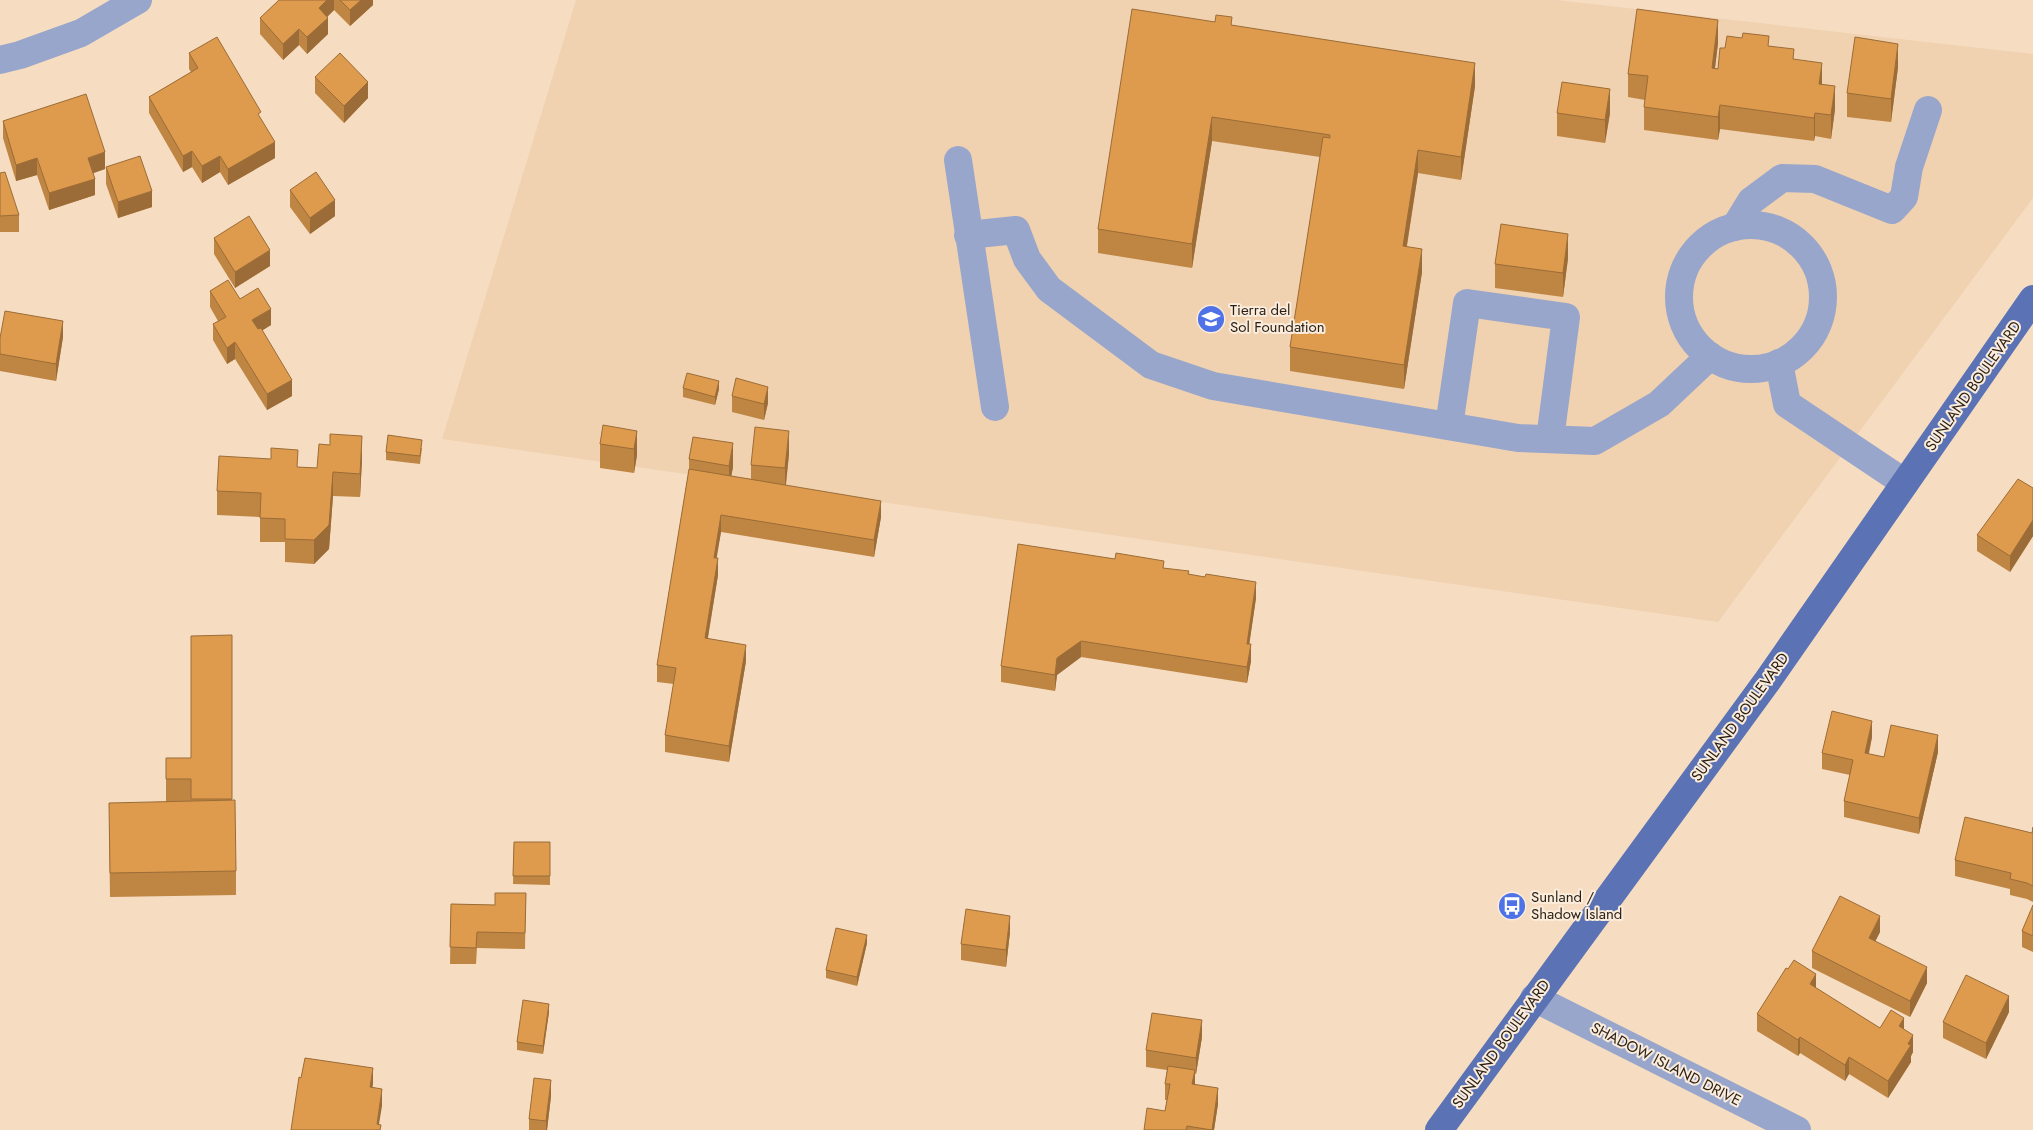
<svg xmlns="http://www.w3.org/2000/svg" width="2033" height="1130" viewBox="0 0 2033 1130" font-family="Jost,sans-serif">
<rect width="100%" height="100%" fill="#f6ddc2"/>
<path fill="#f0d1b0" d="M576,0H1556L2033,54V198L1718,622L442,439Z"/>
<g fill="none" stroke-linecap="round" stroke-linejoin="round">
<g stroke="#98a6cb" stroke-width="28">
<path d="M0,60L20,55L81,33L138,0"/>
<path d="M958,160L995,407"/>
<circle cx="1751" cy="297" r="72"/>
<path d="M1735,227L1751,201L1782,178L1815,179L1892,210L1904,197L1909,167L1928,110"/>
<path d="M968,235L1016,230L1027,259L1049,289L1151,365L1213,386L1518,438L1595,441L1659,404L1710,356"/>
<path d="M1779,363L1787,404L1905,483"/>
<path d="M1449,426L1467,303L1566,317L1550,439"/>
<path d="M1534,998L1797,1130"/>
</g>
<path stroke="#5b73b4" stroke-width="28" d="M1439,1130L1768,680L2033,299"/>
</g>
<g fill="#bf8543">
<path d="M279,0H373V5L350,26L334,10L327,17L328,34L307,54L299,45L283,60L260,34V18Z"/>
<path d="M1232,25L1475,86L1461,180L1418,173L1407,246L1422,272L1404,389L1290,371V347L1320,157L1212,141L1192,268L1098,253V229Z"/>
<path d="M1718,43L1715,68L1718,69L1769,46L1794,59L1822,84L1835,109L1831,139L1815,136L1814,141L1720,129L1718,140L1644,130V107L1645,100L1628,97V74Z"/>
<path d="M189,53L261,119L275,158L228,185L220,172L202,183L192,167L183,172L149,113V97L191,72L189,69Z"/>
<path d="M1898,67L1891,122L1847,117V93Z"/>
<path d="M315,77L368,98L344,123L315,93Z"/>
<path d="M1557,113H1610L1605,143L1557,136Z"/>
<path d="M3,121L105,169L93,173L95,195L49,210L37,175L16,181L3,138Z"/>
<path d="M106,167L152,207L118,218L106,184Z"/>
<path d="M0,173L19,215V232H0Z"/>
<path d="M290,190L335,216L310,234L290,207Z"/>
<path d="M214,238L270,266L235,288L214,254Z"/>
<path d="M1568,258L1563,297L1495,288V264Z"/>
<path d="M210,291L240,299L271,325L262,330L292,396L267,410L235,359L227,364L213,340V324L218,321L210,307Z"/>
<path d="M63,337L56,381L0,371V338Z"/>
<path d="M683,388L719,389L715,405L683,397Z"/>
<path d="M732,396L768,403L764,420L732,412Z"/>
<path d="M637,431V455L634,473L600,468V444Z"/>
<path d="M693,437L733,467L731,476L751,479V465L789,454L786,485L881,517L874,557L721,532L716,558L718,575L708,638L746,661L729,762L665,752V735L674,684L657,682V665L689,469V459Z"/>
<path d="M422,448L420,464L386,460V452Z"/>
<path d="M362,460L360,497L333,496L329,549L314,564L285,562V542H260V517L217,515V491L298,467L317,468Z"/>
<path d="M2033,488V536L2010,572L1977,551V535Z"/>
<path d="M1164,568L1189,574L1256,598L1249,644L1251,661L1247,683L1081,657L1057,675L1055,691L1001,682V666Z"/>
<path d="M232,635V801L236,871V895L110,897L109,826L166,802V758H191Z"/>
<path d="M1872,737L1869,754L1884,757L1938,752L1919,834L1844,817V801L1850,775L1822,769V753Z"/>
<path d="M2033,827V902L2027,899L2010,895V889L1955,876V860L2032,833Z"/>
<path d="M514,842H550V885L513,884Z"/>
<path d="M526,893L525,949L477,948L476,964H450L451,904L495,905Z"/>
<path d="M2033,905V952L2022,947V931Z"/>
<path d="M1010,932L1006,967L961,960V944Z"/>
<path d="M1880,932L1875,941L1927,983L1910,1017L1812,968V951Z"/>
<path d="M867,943L857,986L826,978V970Z"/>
<path d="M1816,988L1880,1028L1904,1030L1913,1052L1911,1056V1062L1888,1098L1849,1074L1845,1081L1800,1053L1798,1056L1757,1031V1014Z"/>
<path d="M549,1012L543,1054L517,1050V1042Z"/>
<path d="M2009,1012L1986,1059L1943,1038V1022Z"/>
<path d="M1202,1037L1196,1074H1195V1084L1218,1104L1214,1130H1144L1165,1111L1167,1100H1165V1084L1167,1070L1146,1067V1050Z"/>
<path d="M551,1096L547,1130H529V1119Z"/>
</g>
<g fill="#9b6c37">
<path d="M327,0H334V10L319,25V8Z"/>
<path d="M361,0H373V5L350,26V10Z"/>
<path d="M328,18V34L307,54V37Z"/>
<path d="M1718,20V43L1712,92V68Z"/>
<path d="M299,29V45L283,60V44Z"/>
<path d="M1898,44V67L1891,122V99Z"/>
<path d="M1475,63V86L1461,180V157Z"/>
<path d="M1822,63V86L1819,84Z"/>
<path d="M368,82V98L344,123V106Z"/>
<path d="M1835,86V109L1831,139V115Z"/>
<path d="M1610,89V113L1605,143V120Z"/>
<path d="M1720,105V129L1718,140V117Z"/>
<path d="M1815,113V136L1814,141V118Z"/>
<path d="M1212,117V141L1192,268V244Z"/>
<path d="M275,142V158L228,185V169Z"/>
<path d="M1418,150V173L1403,269V246Z"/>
<path d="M192,151V167L183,172V156Z"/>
<path d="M105,152V169L88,175V158Z"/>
<path d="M220,156V172L202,183V166Z"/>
<path d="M37,158V175L16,181V165Z"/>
<path d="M95,179V195L49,210V193Z"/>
<path d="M152,191V207L118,218V202Z"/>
<path d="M335,200V216L310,234V218Z"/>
<path d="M1568,234V258L1563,297V273Z"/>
<path d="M1422,249V272L1404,389V365Z"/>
<path d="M270,250V266L235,288V272Z"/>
<path d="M271,309V325L252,337V320Z"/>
<path d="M63,321V337L56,381V364Z"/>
<path d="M235,342V359L227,364V348Z"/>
<path d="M292,380V396L267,410V394Z"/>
<path d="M719,381V389L715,405V397Z"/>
<path d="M768,387V403L764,420V404Z"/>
<path d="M637,431V455L634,473V449Z"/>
<path d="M789,431V454L785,491V468Z"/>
<path d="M362,436V460L360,497V474Z"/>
<path d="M733,443V467L729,489V466Z"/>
<path d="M333,472V496L329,549L314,564V540Z"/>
<path d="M881,501V517L874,557V540Z"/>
<path d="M721,515V532L714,574V558Z"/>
<path d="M2033,520V536L2010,572V556Z"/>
<path d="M718,558V575L705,654V638Z"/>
<path d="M1256,582V598L1247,660V644Z"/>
<path d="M1081,641V657L1057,675L1055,691V675L1057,658Z"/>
<path d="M1251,644V661L1247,683V667Z"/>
<path d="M746,645V661L729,762V746Z"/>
<path d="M1872,721V737L1865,769V753Z"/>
<path d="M1938,735V752L1919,834V818Z"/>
<path d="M1010,916V932L1006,967V950Z"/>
<path d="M1880,916V932L1869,954V938Z"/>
<path d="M867,935V943L857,986V977Z"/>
<path d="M1927,967V983L1910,1017V1001Z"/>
<path d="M1816,974V991L1810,984Z"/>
<path d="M2009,996V1012L1986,1059V1043Z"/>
<path d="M549,1004V1012L543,1054V1046Z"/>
<path d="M1904,1018V1035L1899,1026Z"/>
<path d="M1202,1020V1037L1196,1074V1058Z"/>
<path d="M1913,1035V1052L1911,1056V1062L1888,1098V1081Z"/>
<path d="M1800,1037V1053L1798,1056V1040Z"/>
<path d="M1849,1057V1074L1845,1081V1065Z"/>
<path d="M373,1068V1084L370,1104V1087Z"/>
<path d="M1195,1070V1086L1192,1084Z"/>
<path d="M551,1080V1096L547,1130H546V1121Z"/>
<path d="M1218,1088V1104L1214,1130H1212Z"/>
<path d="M382,1089V1106L378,1130L377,1124Z"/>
</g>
<g fill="#de9b4e" stroke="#9b6c37">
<path d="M279,0H327L319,8L328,18L307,37L299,29L283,44L260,18Z"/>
<path d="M340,0H361L350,10Z"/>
<path d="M1132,9L1215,22L1216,15L1232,17L1231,25L1475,63L1461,157L1418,150L1403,246L1422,249L1404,365L1290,347L1323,137L1330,138V135L1212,117L1192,244L1098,229Z"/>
<path d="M1637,9L1718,20L1712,68L1718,69L1720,48H1725L1727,36L1742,38L1743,33L1769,36L1768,46L1794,49L1793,59L1822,63L1819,84L1835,86L1831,115L1815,113L1814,118L1720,105L1718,117L1644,107L1648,76L1628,74Z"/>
<path d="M217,37L261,112L258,114L275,142L228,169L220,156L202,166L192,151L183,156L149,97L198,68L189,53Z"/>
<path d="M1855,37L1898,44L1891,99L1847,93Z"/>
<path d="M340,53L368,82L344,106L315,77Z"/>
<path d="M1562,82L1610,89L1605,120L1557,113Z"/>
<path d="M86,94L105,152L88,158L95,179L49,193L37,158L16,165L3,121Z"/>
<path d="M140,156L152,191L118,202L106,167Z"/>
<path d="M5,172L19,215L0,216V173Z"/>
<path d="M316,172L335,200L310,218L290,190Z"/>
<path d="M249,216L270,250L235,272L214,238Z"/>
<path d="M1501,224L1568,234L1563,273L1495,264Z"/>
<path d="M228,280L240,299L258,288L271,309L252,320L258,329L261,328L292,380L267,394L235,342L227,348L213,324L226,317L210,291Z"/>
<path d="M5,311L63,321L56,364L0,354V338Z"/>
<path d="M687,373L719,381L715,397L683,388Z"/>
<path d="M736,378L768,387L764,404L732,396Z"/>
<path d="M603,425L637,431L634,449L600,444Z"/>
<path d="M755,427L789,431L785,468L751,465Z"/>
<path d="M330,434L362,436L360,474L333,472L329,525L314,540L285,539V519L260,518L261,493L217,491L219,456L271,459V448L298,450L297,467L317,468L319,444L330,445Z"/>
<path d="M388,435L422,440L420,456L386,452Z"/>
<path d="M693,437L733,443L729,466L689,459Z"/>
<path d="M689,469L881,501L874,540L721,515L714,558H718L705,638L746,645L729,746L665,735L676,668L657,665Z"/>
<path d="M2018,479L2033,488V520L2010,556L1977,535Z"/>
<path d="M1018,544L1115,559L1116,553L1164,561L1163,568L1189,571L1188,574L1205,577L1206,574L1256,582L1247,644H1251L1247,667L1081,641L1057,658L1055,675L1001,666Z"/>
<path d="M232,635V799H191V779H166V758H191V636Z"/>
<path d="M1832,711L1872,721L1865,753L1884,757L1891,725L1938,735L1919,818L1844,801L1853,760L1822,753Z"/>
<path d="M235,800L236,871L110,873L109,803Z"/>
<path d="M1965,817L2032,833L2033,827V886L2027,883L2010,879L2011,873L1955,860Z"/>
<path d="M514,842H550V876H513Z"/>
<path d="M495,893H526L525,933L477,932L476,948L450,947L451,904L495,905Z"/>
<path d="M1840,896L1880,916L1869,938L1927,967L1910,1001L1812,951Z"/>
<path d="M2033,905V936L2022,931Z"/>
<path d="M966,909L1010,916L1006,950L961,944Z"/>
<path d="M836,928L867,935L857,977L826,970Z"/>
<path d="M1794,960L1816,974L1810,984L1880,1028L1891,1010L1904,1018L1899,1026L1913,1035L1908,1044L1911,1045L1888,1081L1849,1057L1845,1065L1800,1037L1798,1040L1757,1014L1786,968L1788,969Z"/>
<path d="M1966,975L2009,996L1986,1043L1943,1022Z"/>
<path d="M523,1000L549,1004L543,1046L517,1042Z"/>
<path d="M1152,1013L1202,1020L1196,1058L1146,1050Z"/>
<path d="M305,1058L373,1068L370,1087L382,1089L377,1124L381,1125L380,1130H291L299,1077L301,1078Z"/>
<path d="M1168,1066L1195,1070L1192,1084L1218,1088L1212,1130L1187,1126L1186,1130H1144L1147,1108L1165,1111L1170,1084H1165Z"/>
<path d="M534,1078L551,1080L546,1121L529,1119Z"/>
</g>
<defs>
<symbol id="school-disc" viewBox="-11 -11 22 22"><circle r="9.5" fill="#4f73e7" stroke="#fbecdc"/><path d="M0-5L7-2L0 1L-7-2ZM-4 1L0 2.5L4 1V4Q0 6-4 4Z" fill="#fff"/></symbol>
<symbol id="bus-disc" viewBox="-11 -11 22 22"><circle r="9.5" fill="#4f73e7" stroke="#fbecdc"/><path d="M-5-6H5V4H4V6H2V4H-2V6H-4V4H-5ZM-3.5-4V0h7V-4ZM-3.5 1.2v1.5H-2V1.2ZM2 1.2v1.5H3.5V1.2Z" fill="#fff"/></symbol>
</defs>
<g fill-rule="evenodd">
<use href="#school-disc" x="1195" y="303" width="32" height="32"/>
<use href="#bus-disc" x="1496" y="890" width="32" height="32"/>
</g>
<g text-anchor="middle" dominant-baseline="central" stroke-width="4" stroke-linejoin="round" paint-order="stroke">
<g font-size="15" fill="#281f15" stroke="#fbecdc" text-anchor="start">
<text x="1230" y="310">Tierra del<tspan x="1230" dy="17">Sol Foundation</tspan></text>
<text x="1531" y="897">Sunland /<tspan x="1531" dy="17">Shadow Island</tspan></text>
</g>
<g font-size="15" fill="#281f15" stroke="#fbecdc">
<text transform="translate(1973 386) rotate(-55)">SUNLAND BOULEVARD</text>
<text transform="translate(1740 717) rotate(-54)">SUNLAND BOULEVARD</text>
<text transform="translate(1501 1044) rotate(-54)">SUNLAND BOULEVARD</text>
<text transform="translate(1666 1064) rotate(27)">SHADOW ISLAND DRIVE</text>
</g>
</g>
</svg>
